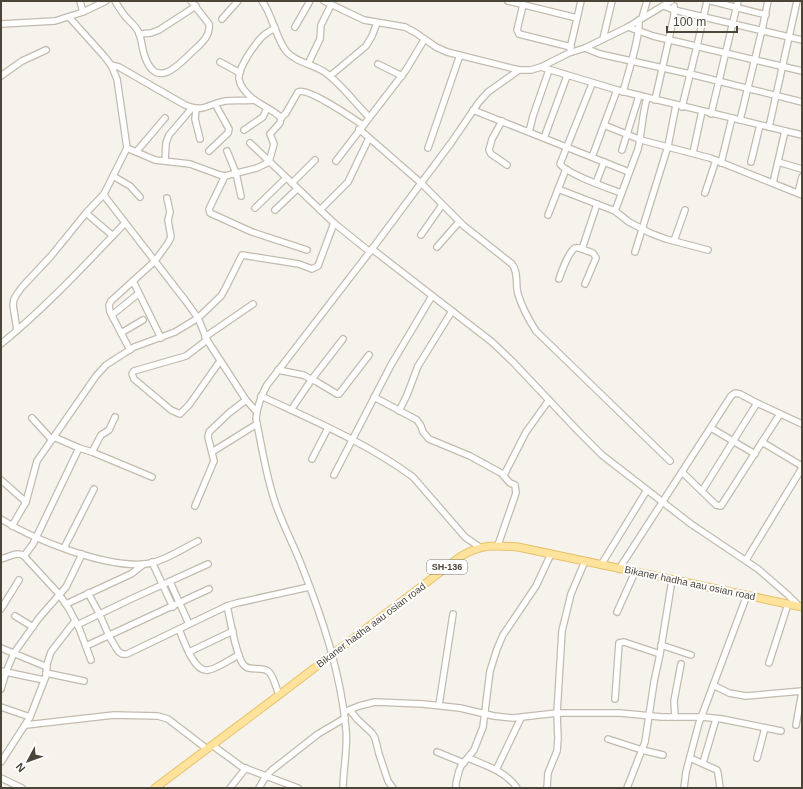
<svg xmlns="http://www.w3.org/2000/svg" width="803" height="789" viewBox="0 0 803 789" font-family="Helvetica,sans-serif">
<rect width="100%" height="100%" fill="#f6f3ec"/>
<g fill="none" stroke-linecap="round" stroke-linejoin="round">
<defs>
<g id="minor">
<path d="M80,1L83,12"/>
<path d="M115,1C118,6 121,11 125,16C130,22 136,26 139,33C142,41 142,49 145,57C156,88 176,68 191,53C199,45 211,37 209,24L191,1"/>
<path d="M262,1C273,16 275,36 286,51C296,63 314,64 326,73C342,85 355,103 369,117"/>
<path d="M324,1L364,20L405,27L416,33L436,47L447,52L519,70H531L541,67L569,53L585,48L628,27L671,1"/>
<path d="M508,1L577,18"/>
<path d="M711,1L766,15"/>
<path d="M523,5L517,30L519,34L571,47"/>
<path d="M664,6L674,10L802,40"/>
<path d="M69,17L104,56L111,65L117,79L127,148L104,194L106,198L185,300L198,318L207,340L246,400L256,411"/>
<path d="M642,18L647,1"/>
<path d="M222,19L238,1"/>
<path d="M1,24L55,21L83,12L106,1"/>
<path d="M295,27L310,1"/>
<path d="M628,27L653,36L802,71"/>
<path d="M139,34L151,33L159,30L196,6"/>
<path d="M603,39L612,1"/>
<path d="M585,48L600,54L690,74L802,102"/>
<path d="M570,49L581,1"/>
<path d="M220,62L240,73"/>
<path d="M308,64L320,39L321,25L331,5"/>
<path d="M378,64L402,76"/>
<path d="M111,65L119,67L185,105C205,113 207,104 225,101C234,100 245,101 254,100"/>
<path d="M541,67L617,90L802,135"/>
<path d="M1,76L22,61L46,50"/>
<path d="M330,76L366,46L372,36L377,23"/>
<path d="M592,84L560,164C567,174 608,188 621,193"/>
<path d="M623,92C628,73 640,38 639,20"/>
<path d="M655,100L669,39L674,15V6"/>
<path d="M682,107L697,46L707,1"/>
<path d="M196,109L195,119L200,139"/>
<path d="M473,110L629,172"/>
<path d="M711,114L738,1"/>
<path d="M281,118L286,113L298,92C308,87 352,118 363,125"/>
<path d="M740,120L762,30L768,1"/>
<path d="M502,121L492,139L489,150L491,154L507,165"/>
<path d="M604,125L641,140L710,158L802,195"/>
<path d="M769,127L797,1"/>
<path d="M359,129L421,183L464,226L512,264C519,273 515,284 518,294C522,308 529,320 536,331L670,461"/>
<path d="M244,130L263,117L267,108"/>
<path d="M529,132L533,116L549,70"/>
<path d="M544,138L567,76"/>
<path d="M250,143L334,223L370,252"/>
<path d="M127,148L155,160L190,164L220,175L225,176L257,168L269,162L274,144L270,134L280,123L281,118C274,110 262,106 253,99C247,94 240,87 239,79C238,68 253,47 260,39C264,34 270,31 275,28"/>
<path d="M428,148L460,55"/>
<path d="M622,150L639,96"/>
<path d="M209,151L228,133L229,129L215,104"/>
<path d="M227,151L236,173L241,196"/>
<path d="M136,152L165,118"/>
<path d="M693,153L702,111"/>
<path d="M592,157L617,90"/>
<path d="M165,161L166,143L169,135L192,108"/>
<path d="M336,161L406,70L424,40"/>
<path d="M751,162L760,125"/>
<path d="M778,162L802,169"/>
<path d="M721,163L732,118"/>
<path d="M113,176L130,186L140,197"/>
<path d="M225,176L209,209L210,213L252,232L307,250"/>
<path d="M292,183L315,160"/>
<path d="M596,183L604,162"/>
<path d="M773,183L785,131"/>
<path d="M558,189L615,211L629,222L650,233L666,239L708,250"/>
<path d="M705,193L716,160"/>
<path d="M798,193L802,177"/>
<path d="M255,208L286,178"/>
<path d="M275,210L297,189"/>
<path d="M320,210L348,182L369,138"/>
<path d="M615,211L638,149C642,132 642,115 647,98"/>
<path d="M86,213L113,236"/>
<path d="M548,215L566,169"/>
<path d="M421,235L442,205"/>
<path d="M674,241L685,210"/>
<path d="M437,247L459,222"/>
<path d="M372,249L492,342L513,362L578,431L602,455L691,524L758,569L788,595L799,606"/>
<path d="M582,249L597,204"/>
<path d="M635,252L668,146L676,105"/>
<path d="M559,279C561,273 569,251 575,248C578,247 583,249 587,251C592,252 594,253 596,258L585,284"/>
<path d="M133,281L161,338"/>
<path d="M112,315L138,294"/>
<path d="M17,330L13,305L14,299L17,294L22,287L51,256L86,213L104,194"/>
<path d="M121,333L143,320"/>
<path d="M205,337L253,304"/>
<path d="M207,340L186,356L134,371L132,374L134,379L171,410L180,414L189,405L220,361"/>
<path d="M1,344C46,307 85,265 125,223"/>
<path d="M130,350L110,312L109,305L111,301L155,261L168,243L171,237L168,220L170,212L167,198"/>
<path d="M278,370L303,375L317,382L337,394H339L369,355"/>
<path d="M261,396C312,420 367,443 413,477L465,537L481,548"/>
<path d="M374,397L417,420L421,426L423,432L429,439L470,456L501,473L510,483L515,485L516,493L498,545"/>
<path d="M291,410L312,379L343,339"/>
<path d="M399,411L407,395L418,366L452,311"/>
<path d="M32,418L52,440"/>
<path d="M711,428L755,454"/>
<path d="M54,437L79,448L92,452L101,435L109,430L115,417"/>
<path d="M762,442L802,466"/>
<path d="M92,452L152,477"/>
<path d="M212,452L257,424"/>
<path d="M312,459L328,428"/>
<path d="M682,472L716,505L721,506L780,414"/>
<path d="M334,475L391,365L432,296"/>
<path d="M504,475L526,432L549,400"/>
<path d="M1,480L26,502"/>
<path d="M702,491L757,403"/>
<path d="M195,506L214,461L208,437L209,432L229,413L246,400"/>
<path d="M1,519C34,540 106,568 145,564C163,562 182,549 198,541"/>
<path d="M12,526L26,502L37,461L96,376L106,365L134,347L175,332L198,318L221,296L225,289L242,255L299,264L312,269L318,266L334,223"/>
<path d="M64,548L94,489"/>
<path d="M24,556L33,544L79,448"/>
<path d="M1,559C9,557 17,551 24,556L59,594L69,609L79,628L91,660"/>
<path d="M746,560L802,468"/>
<path d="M152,562L173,607"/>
<path d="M601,565L647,490"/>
<path d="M619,569L731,396L735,393L740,394L757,403L802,424"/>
<path d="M170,582L189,624"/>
<path d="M88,593L99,613L109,636L118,651L122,654H127L227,606L237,603L309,587"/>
<path d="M66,604L131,574L144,564"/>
<path d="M227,606C230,618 236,656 243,664C249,673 262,665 269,672C274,677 276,688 279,695"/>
<path d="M1,609L19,580"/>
<path d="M617,612L635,572"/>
<path d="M15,616L33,627"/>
<path d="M77,625L131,599L208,564"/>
<path d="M179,629C183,639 194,673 208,670C217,669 230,659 239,655"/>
<path d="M661,645L691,655"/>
<path d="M86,646L209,589"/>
<path d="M1,648L47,667"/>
<path d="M189,652L233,631"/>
<path d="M769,663L788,604"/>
<path d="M1,671L44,680"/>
<path d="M46,673L84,681"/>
<path d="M713,685L729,693L746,696L802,691"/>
<path d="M1,689L6,672L14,653L39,618L66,587L73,573L82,554"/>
<path d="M615,699L619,643L624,642L660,654"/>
<path d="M439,705L453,614"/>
<path d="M1,707L30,717"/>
<path d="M350,710L357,719L372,733L375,738L379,754L388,781L393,788"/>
<path d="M344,712L359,706L375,702L423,704L460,708L494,716L513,718L557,713H620L662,717H702L722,719L781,731"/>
<path d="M675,717L674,701L681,664"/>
<path d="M26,725L114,715L158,716L168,719L207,749"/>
<path d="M796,725L802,692"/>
<path d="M608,739L642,750L663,755"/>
<path d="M212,745L242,767L298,788"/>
<path d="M437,752L464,763"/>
<path d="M468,758C485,765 507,772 517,788"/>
<path d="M690,758L717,770L718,773L720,788"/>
<path d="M757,758L765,728"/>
<path d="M1,762L30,717L46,676L47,664L51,652L75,621"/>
<path d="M703,763L716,719"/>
<path d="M496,770L521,718"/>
<path d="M1,778L22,788"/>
<path d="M230,788L246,768"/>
<path d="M259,788L266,776L272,770L318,734L345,718"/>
<path d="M343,788C343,771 348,747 346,730C341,673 322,617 301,564C293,544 283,525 276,505C266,477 262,447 256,419C257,406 261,396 267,385L372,249L451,143L479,102L488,92L519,70"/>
<path d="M456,788V783L459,771L461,766L474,750L483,727L490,671L497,649L503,635L536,586L551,554"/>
<path d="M547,788L548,773L557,751L558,739L557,713L562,631L571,594L585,561"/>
<path d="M627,788L645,742L654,682L660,654L672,580"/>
<path d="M684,788L686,772L699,723L747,595"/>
</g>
<path id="major" d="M155,788L279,695L460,557C480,544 495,545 518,547L802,607"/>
</defs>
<use href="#minor" stroke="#c2bbae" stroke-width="8"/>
<use href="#major" stroke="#e6c16a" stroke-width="9"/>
<use href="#minor" stroke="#fff" stroke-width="5.5"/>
<use href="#major" stroke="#ffe39c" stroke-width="7"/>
</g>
<g text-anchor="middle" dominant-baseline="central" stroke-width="4" stroke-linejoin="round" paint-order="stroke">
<rect fill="#fff" stroke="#817c74" stroke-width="1" x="427" y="560" width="40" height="14" rx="3"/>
<g font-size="9" font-weight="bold" fill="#4b4439">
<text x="447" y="567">SH-136</text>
</g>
<g font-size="10" fill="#4b4439" stroke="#fff">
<text transform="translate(690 583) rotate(12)">Bikaner hadha aau osian road</text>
<text transform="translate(371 625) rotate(-37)">Bikaner hadha aau osian road</text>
</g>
</g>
<rect width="803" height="789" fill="none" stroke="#4b4439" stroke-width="4"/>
<g transform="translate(28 761) rotate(229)" stroke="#ffffff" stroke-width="3" paint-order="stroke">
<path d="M0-3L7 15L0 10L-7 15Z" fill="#4b4439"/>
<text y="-6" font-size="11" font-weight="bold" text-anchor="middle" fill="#4b4439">N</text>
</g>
<path d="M667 26v6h70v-6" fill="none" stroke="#4b4439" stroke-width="2"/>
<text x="673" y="26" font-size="12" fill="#4b4439" stroke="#ffffff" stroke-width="3" paint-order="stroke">100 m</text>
</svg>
